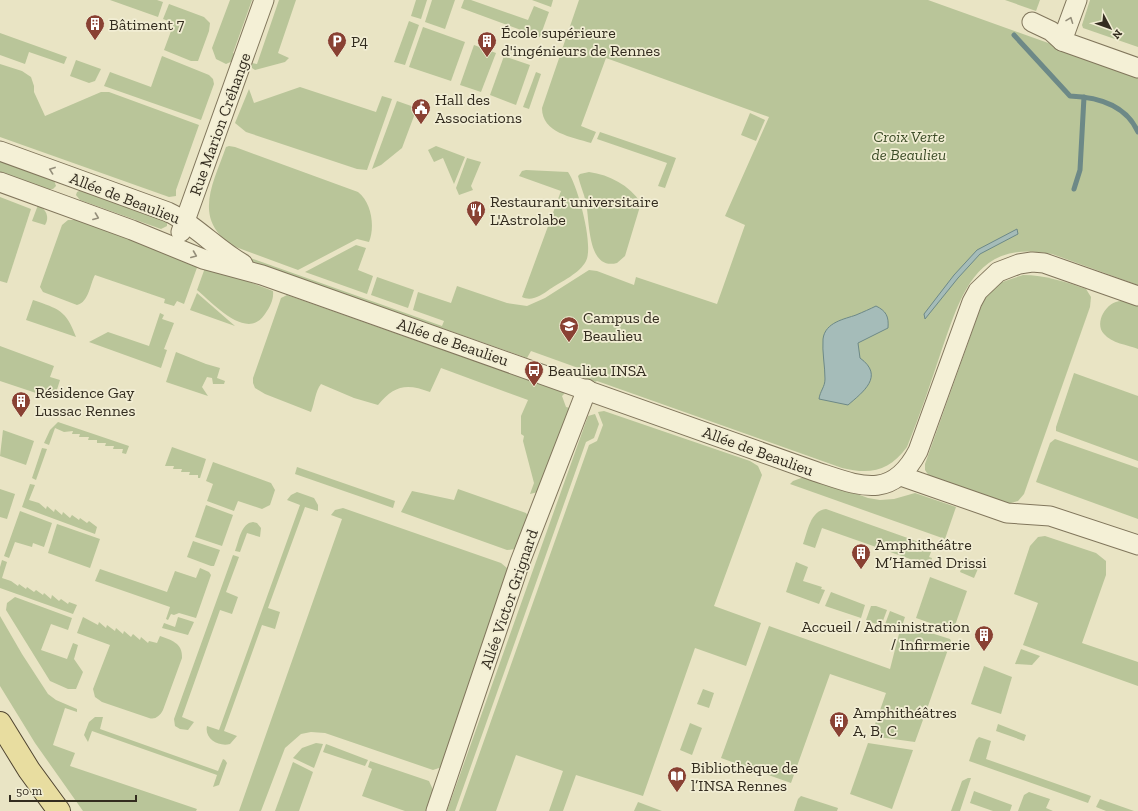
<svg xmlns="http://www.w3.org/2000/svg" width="1138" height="811" viewBox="0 0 1138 811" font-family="'Zilla Slab',serif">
<rect width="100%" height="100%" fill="#e9e4c4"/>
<g fill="#b9c599">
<path d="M110,0H157L163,2L158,17Z"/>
<path d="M230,0H252L233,53L237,55L235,60L226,64L216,59L212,48Z"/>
<path d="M279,0H296L278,53L289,58L285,62L255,70L252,68L251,63L257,64Z"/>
<path d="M416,0H427L421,19L411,16Z"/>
<path d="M432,0H455L445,29L425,22Z"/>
<path d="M464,0H471L528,20L534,6L549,12L540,37L461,8Z"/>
<path d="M532,0H553L551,7Z"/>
<path d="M579,0H928L1138,75V285L1052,254C977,239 962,292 942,349C931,382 920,415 907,447C889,471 871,475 842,468L597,381L595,382L578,376L581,369L531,351L527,358L253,262L228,250L442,326L444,321L413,310L418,292L451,303L457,286L507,303L527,306L545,298L589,270L597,271L634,285L636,277L717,304L745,225L725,216L769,117L606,58L581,126L596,132L591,143C572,137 542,133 542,108Z"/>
<path d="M1005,0H1040L1036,11Z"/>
<path d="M1090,0H1138V47L1083,28L1082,25Z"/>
<path d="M169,4L204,17L210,23L209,31L198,61H191L164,50L174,23L163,19Z"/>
<path d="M409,21L419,25L405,65L394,62Z"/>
<path d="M423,27L465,42L451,81L409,67Z"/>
<path d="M0,33L67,57L64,64L29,52L25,64L0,55Z"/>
<path d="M474,45L496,53L481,92L460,85Z"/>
<path d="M162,56L209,75L213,79L214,84L201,120L104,86L110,72L151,87Z"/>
<path d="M504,56L530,65L516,105L490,95Z"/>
<path d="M76,60L101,69L95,81L89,83L70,76Z"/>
<path d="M0,64L22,71L31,77L34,86V92L45,116L101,92H109L199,125L176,190V196L169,197L0,137Z"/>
<path d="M536,72L541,74L529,109L523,107Z"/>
<path d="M300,87L376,112L382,96L392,99L367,170L357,169L246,132L235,123L249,89L254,103Z"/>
<path d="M397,101L417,108L402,148L381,165L372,169Z"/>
<path d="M750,113L765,120L756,141L741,135Z"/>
<path d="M600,132L676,158L665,188L658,186L667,163L597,139Z"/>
<path d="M229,146L235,147L358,192C372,203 375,227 369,242L357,239L298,270L233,246C192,219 213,184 226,147Z"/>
<path d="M436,146L465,157L454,184L443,158L434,162L428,150Z"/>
<path d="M467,158L481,162L471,186L473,190L459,195L456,188Z"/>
<path d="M0,160L54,180L56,186L53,189H48L0,172Z"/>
<path d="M526,170L568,172C578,186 594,246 586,261C580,273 561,282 550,289C542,295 532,302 522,297L561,191L519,176L522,171Z"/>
<path d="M589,172C610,175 629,185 641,203L625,256L617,263C587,271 590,221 586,203C584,193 580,185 578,176L580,174Z"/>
<path d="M81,190L167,221V226L161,229L80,200L76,195L77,192Z"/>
<path d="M0,197L31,209L7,283L0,281Z"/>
<path d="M38,205C46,209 50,217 45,225L32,221Z"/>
<path d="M68,220H77L199,262L184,304L177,301L174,306L164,303L165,299L95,275C90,284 89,302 77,305L43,292L40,287L41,284L62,225Z"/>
<path d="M356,245L366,248L358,270L373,276L367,294L305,272Z"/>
<path d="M206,265L273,291C274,299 270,307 265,314C247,342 213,303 197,290Z"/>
<path d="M1023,275C1045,275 1066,282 1086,289L1091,297L1090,307L1024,494L1018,501L1007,504L929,476L925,470V464L984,298L999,283Z"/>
<path d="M377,277L414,290L408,308L371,295Z"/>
<path d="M197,293L235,326L190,310Z"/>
<path d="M287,295L565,393L562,396L566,407L570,408L538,492L530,494L534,483L523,441L524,436L521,434V416L528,400L441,368L430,392C407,383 394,385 378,405L354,398L321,384C315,392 315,402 311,412L265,394L255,388L253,383V378L280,301L281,298Z"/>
<path d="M33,300C59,309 66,310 76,337L26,320Z"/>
<path d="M1123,301L1138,306V349C1128,345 1111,343 1104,334C1093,322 1108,299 1123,301Z"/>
<path d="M160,313L164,315L162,319L174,323L164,349L167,350L161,368L89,342L108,332L149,346Z"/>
<path d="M0,346L54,366L50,377L60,380L54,399L0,381Z"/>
<path d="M176,352L206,364L220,368L217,378L225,381L224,384H213L212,378L207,377L202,387L208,396L166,382Z"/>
<path d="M1074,373L1138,396V461L1056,431V427Z"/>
<path d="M604,411L750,461L758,466L762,475L714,606L761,623L746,666L695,648L643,796L576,775L563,811H549L563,771L516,755L496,811H459L589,445L597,441L603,425L598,412Z"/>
<path d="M595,414L599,424L594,438L586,442L455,811H447L588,416Z"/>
<path d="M58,422L129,446L126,454L122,453L123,449H113L114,446H105L106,443H97V440H88L89,437H79L80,434H72L73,431L64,432L55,428L49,445L44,443L50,430Z"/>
<path d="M3,430L34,441L26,465L0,456Z"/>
<path d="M1055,439L1138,468V519L1036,482L1050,443Z"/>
<path d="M172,447L206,459L200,478H198V475H189L190,472H181L182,469H173L174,466H165Z"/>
<path d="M42,448L47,449L36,480L32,478Z"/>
<path d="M213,462L271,483L275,490L270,505L262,509L238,501L234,511L207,501L213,484L206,481Z"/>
<path d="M297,467L395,501L393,508L295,474Z"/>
<path d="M804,477H810L868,498L880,500L894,499L915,493L956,507L945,539L790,484L793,481Z"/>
<path d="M30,484L35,485L29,500L39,503L46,509L47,506L54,512L55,509L62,515L63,512L70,518L72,515L79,520L80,518L87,523L89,521L97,527L95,534L22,507Z"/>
<path d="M0,489L15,494L7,519L0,517Z"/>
<path d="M458,489L526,513L528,516L515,549L507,550L401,512L412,491L454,500Z"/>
<path d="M297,492L314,498L318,505V511L305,507L268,608L280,612L275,629L262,625L224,731L237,736L230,744C219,747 204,739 207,726L219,730L300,505L287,500L291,495Z"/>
<path d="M206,505L233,515L222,546L195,537Z"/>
<path d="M343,508L501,563L507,568L509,574L442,767L433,770L325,733L311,732L301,734L285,748L261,811H239L342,519L331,515L335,510Z"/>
<path d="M826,509L933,547L929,557L932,558L930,566L822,528L815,548L803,544C808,531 810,511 826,509Z"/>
<path d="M20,511L52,523L44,547L33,543L32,547L15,542L9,558L4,556Z"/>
<path d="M253,522L257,523L261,528L260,537L247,533L240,552L235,551C239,541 241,523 253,522Z"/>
<path d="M57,524L100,539L90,568L48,553Z"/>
<path d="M1045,536L1096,553L1106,561V575L1082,643L1138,662V686L1023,645L1038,603L1014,594L1030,546L1038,537Z"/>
<path d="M193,541L220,550L214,566H211L187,557Z"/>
<path d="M233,555L239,557L226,592L238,597L232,614L220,610L182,717L194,722L188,730L180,729L175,726L174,719Z"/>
<path d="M965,558L980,564L974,578L960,572Z"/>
<path d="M2,560L7,562L2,578L11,581L18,586L19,584L26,589L27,587L34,592L36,590L43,595L44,593L51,599L52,595L59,601L61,599L68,604L69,602L77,605L73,614L0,588V567Z"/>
<path d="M796,562L808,567L803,581L822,587L821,589L825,590L819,604L786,592Z"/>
<path d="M200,568L209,572L211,575L196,618L179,613L174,615L171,614L168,620L166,619L170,607L95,581L100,569L167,592L175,571L196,578Z"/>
<path d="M930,577L967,591L953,631L916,618Z"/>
<path d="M831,592L865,605L861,618L825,606Z"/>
<path d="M15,597L72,618L68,630L51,624L41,650L67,659L73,643L78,645L74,659L83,672L76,689H68L50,681L6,610L7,603Z"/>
<path d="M871,606H876L887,610L881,626L866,620Z"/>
<path d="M890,611L905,617L903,623L905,624L896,631L884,627Z"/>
<path d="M0,616L22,654L48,694L56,700L77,709V712L65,708L53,745L75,753L70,766L197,809L196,811H83L35,743L0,686Z"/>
<path d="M83,617L98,625L99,622L106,628L107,625L115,631L116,628L123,634L124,631L131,637L133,634L140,640L141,637L148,643L149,641L157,643L160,636C171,640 183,643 182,658L163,710C160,716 155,720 149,718L102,702L95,697L93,689L110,645L77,633Z"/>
<path d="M178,617L194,622L188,635L162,628L164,623L175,627Z"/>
<path d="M769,626L890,669L899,634L909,626L950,639L951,641L927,709L921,707L918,714L924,717L915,742L871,736L886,693L830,674L791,783L721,758Z"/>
<path d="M1021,649L1040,656L1032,665L1015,664Z"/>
<path d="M984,666L1012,677L1001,714L971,704Z"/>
<path d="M703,689L714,693L709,708L697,704Z"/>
<path d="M95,717H103L100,729L218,771L223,759L225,760L227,763L219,785L213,787L217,775L92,731L88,742L84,735L89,722Z"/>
<path d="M690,723L702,728L692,755L680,750Z"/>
<path d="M998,724L1026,735L1024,741L996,731Z"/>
<path d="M979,737L991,741L986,759L1091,796L1088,803L969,761L976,740Z"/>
<path d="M316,743L323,744L314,768L293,758L302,748Z"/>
<path d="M868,743L913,750L892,809L850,794Z"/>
<path d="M326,744L368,760L365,766L323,752Z"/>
<path d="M370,761L429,781L434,792L427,811H405L362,796L372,769L368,767Z"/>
<path d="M293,762L313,772L299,811H275Z"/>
<path d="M968,778H971L960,811H951L962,781Z"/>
<path d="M974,791L1012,805L1010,811H993L970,803Z"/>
<path d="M1029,792L1050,799L1046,808L1053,811H1018L1024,795Z"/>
<path d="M801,796L838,808L837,811H794L798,799Z"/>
<path d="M1100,799L1134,811H1106L1096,807Z"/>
<path d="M638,802L662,811H634Z"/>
</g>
<g fill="#a5bcb9" stroke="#6d8987">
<path d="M1017,229L1018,234L980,254L958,278L925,319L924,314L954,275L977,250Z"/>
<path d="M876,306C886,311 889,316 888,328L858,343L860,358C885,376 863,392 848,405L819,399C820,391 825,387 825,379C825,366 822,352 823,339C825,322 845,319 856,315C863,312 870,309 876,306Z"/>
</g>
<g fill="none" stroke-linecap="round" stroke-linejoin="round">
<g stroke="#6d8987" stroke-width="5">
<path d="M1014,35L1070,96C1097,97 1126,105 1138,132"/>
<path d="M1074,189L1080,170L1084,97"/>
</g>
<defs>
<g id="minor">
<path d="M1032,22L1051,31L1062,41L1138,68"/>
<path d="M1062,41L1077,0"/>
<path d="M0,151L168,212C196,225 216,249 243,264"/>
<path d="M0,182L132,230L203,259L262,275L817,472C860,486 892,501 918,451L972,302L978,291L998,272L1019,264L1032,262L1044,263L1138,296"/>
<path d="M181,232L264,0"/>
<path d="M901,476L1007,513L1050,516L1138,545"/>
<path d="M436,811L520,562L587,389"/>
</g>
<path id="major" d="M0,723L29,770L59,811"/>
</defs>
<use href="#minor" stroke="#81765c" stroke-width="21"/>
<use href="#major" stroke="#4f4430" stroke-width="24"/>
<use href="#minor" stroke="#f4f0d6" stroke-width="19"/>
<use href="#major" stroke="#e8dda0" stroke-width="22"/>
</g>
<defs><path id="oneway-chevron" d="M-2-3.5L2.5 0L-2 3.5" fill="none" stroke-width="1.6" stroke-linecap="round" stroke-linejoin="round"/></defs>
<g stroke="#948e7a">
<use href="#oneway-chevron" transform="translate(1070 20) rotate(-69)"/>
<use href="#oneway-chevron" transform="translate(52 170) rotate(-160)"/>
<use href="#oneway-chevron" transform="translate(96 217) rotate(21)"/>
<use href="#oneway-chevron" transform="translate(194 255) rotate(22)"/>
</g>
<defs>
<symbol id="building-pin" viewBox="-11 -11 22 30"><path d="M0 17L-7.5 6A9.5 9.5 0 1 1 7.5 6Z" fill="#894133" stroke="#f1edd3"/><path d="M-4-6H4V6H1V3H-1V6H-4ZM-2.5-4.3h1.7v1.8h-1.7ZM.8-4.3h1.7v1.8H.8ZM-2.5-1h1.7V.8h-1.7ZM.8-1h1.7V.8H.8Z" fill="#fff"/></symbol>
<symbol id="parking-pin" viewBox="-11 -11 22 30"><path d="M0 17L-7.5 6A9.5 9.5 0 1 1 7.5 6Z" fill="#894133" stroke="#f1edd3"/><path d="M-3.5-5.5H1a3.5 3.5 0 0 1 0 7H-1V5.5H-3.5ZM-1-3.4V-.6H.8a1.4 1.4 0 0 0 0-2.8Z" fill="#fff"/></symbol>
<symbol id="civic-pin" viewBox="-11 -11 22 30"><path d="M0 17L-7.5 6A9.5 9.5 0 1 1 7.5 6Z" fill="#894133" stroke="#f1edd3"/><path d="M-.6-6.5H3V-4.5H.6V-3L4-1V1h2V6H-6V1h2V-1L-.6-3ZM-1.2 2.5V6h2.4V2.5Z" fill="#fff"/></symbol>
<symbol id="restaurant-pin" viewBox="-11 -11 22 30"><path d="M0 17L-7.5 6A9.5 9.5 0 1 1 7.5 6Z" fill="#894133" stroke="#f1edd3"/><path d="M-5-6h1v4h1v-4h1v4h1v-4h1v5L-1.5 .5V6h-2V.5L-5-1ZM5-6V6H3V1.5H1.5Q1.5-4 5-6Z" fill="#fff"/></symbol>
<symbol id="university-pin" viewBox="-11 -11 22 30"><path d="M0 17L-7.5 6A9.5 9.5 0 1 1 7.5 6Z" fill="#894133" stroke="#f1edd3"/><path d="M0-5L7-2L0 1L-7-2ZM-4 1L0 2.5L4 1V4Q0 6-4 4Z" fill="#fff"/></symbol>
<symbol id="bus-pin" viewBox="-11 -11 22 30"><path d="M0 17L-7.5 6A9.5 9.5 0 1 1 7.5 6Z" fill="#894133" stroke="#f1edd3"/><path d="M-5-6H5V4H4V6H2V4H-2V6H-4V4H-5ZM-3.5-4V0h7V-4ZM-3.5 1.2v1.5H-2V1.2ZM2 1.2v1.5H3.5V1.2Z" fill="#fff"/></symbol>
<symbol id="library-pin" viewBox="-11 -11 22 30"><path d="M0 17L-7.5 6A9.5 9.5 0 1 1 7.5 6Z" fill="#894133" stroke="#f1edd3"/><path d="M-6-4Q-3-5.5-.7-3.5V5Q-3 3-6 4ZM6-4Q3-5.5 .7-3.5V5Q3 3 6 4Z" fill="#fff"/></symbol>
</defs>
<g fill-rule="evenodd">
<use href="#building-pin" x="84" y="13" width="22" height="30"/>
<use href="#parking-pin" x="326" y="30" width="22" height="30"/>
<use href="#building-pin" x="476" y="30" width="22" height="30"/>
<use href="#civic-pin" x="410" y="97" width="22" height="30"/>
<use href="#restaurant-pin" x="465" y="199" width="22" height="30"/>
<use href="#university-pin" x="558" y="315" width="22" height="30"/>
<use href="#bus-pin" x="523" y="359" width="22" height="30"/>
<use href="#building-pin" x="10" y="390" width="22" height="30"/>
<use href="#building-pin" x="850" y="542" width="22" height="30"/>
<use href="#building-pin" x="973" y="624" width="22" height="30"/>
<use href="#building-pin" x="828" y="710" width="22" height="30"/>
<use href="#library-pin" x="666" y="765" width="22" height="30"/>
</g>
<g text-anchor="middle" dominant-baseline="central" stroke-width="3.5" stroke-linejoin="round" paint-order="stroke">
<g font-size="16" fill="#332c1f" stroke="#f1edd3" text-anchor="start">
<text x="109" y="24">Bâtiment 7</text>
<text x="501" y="32">École supérieure<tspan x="501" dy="18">d'ingénieurs de Rennes</tspan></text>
<text x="351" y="41">P4</text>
<text x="435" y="99">Hall des<tspan x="435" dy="18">Associations</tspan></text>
<text x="490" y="201">Restaurant universitaire<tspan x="490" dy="18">L'Astrolabe</tspan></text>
<text x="583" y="317">Campus de<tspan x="583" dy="18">Beaulieu</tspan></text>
<text x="548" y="370">Beaulieu INSA</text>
<text x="35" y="392">Résidence Gay<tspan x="35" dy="18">Lussac Rennes</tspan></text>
<text x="875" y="544">Amphithéâtre<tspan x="875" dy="18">M’Hamed Drissi</tspan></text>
<text x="970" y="626" text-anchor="end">Accueil / Administration<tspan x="970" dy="18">/ Infirmerie</tspan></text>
<text x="853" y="712">Amphithéâtres<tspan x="853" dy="18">A, B, C</tspan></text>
<text x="691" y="767">Bibliothèque de<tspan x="691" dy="18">l’INSA Rennes</tspan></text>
</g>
<g font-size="16" fill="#332c1f" stroke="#f1edd3">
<text transform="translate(220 124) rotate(-70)">Rue Marion Créhange</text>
<text transform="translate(125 198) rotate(21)">Allée de Beaulieu</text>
<text transform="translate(453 342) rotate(19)">Allée de Beaulieu</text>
<text transform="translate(758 451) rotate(20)">Allée de Beaulieu</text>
<text transform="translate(509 599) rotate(-71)">Allée Victor Grignard</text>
</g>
<g font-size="16" font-style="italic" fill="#3d4d28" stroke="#f1edd3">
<text x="909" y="136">Croix Verte<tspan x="909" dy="18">de Beaulieu</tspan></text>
</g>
</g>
<g transform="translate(1110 28) rotate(131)" stroke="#f1edd3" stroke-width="3" paint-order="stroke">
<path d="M0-3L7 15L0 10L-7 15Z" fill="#332c1f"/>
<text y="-6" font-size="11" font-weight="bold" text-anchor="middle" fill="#332c1f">N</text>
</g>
<path d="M10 795v6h126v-6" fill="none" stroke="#332c1f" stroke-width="2"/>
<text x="16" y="795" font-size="12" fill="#332c1f" stroke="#f1edd3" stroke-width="3" paint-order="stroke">50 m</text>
</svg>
